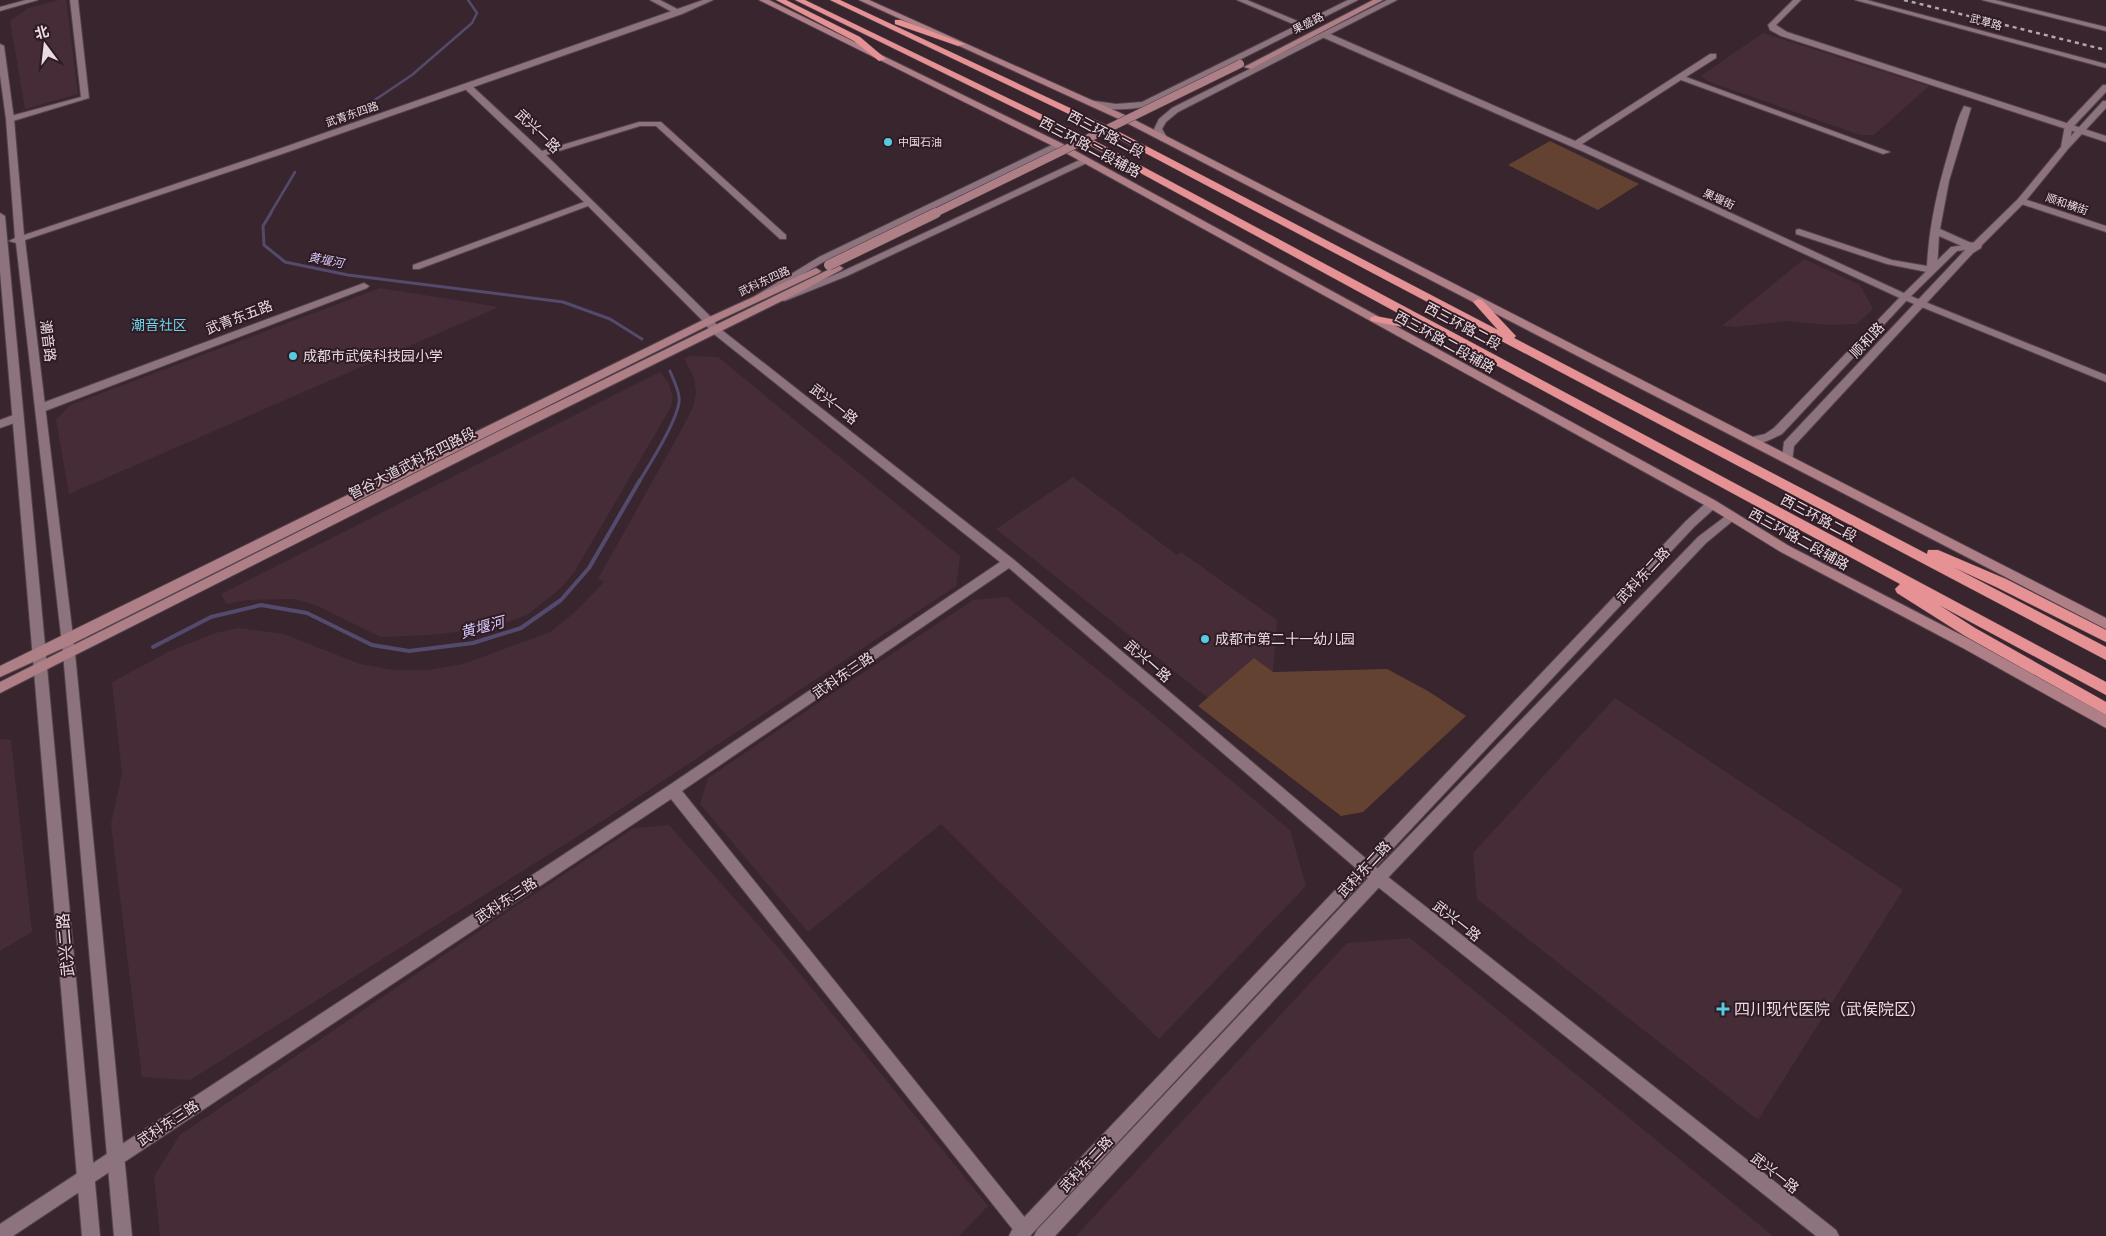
<svg xmlns="http://www.w3.org/2000/svg" width="2106" height="1236" viewBox="0 0 2106 1236" font-family="Mulish,'Noto Sans SC',sans-serif">
<rect width="100%" height="100%" fill="#39252d"/>
<g fill="#462c37">
<path d="M59,0H66L78,94L25,109L10,21L28,8Z"/>
<path d="M1763,33L1929,86L1874,135H1860L1707,81L1701,76Z"/>
<path d="M1804,259L1860,285L1873,309L1857,324L1829,325L1786,321L1736,327L1722,326Z"/>
<path d="M380,288L499,307L69,494L56,420L70,405Z"/>
<path d="M691,356L718,357L960,556L956,586L610,816L190,1080L142,1077L111,824L122,773L112,682L170,651L215,633L240,628L284,634L360,664L394,670H427L463,664L550,632L575,612L604,582L598,579L685,423L693,407L696,393L694,378L684,358Z"/>
<path d="M660,372L668,382L673,396L671,407L575,571L561,588L527,615L490,628L431,635L381,637L315,605L294,599L248,600L226,604L221,594Z"/>
<path d="M1073,477L1177,555L1181,552L1277,620L1273,672L1208,698L996,529Z"/>
<path d="M1007,597L1139,703L1290,830L1306,886L1159,1039L941,824L808,932L700,804L708,778L821,701L973,600Z"/>
<path d="M1615,698L1903,890L1758,1120L1477,899L1473,853Z"/>
<path d="M0,739L11,740L32,932L0,951Z"/>
<path d="M669,825L784,954L988,1206L959,1236H160L154,1176L180,1135L504,914L634,828Z"/>
<path d="M1410,938L1773,1236H1076L1347,943Z"/>
</g>
<g fill="#634232">
<path d="M1550,141L1639,184L1598,210L1508,165Z"/>
<path d="M1254,658L1273,672L1387,669L1428,691L1466,716L1363,812L1341,816L1198,706Z"/>
</g>
<g fill="none" stroke-linecap="round" stroke-linejoin="round">
<g stroke="#534a6d" stroke-width="2.5">
<path d="M345,120L412,75L472,23L477,13L468,0"/>
<path d="M270,214L295,172"/>
</g>
<g stroke="#534a6d" stroke-width="3">
<path d="M271,213L263,226L264,245L285,262L348,275L563,302L610,319L642,339"/>
<path d="M639,482C649,465 682,414 679,397C678,388 673,379 670,371"/>
</g>
<path stroke="#534a6d" stroke-width="4" d="M153,647L211,617L261,605L307,613L372,645L409,651L473,643L521,628L561,600L589,568L640,480"/>
<defs>
<g id="minor">
<path d="M26,0H38L0,11V7Z"/>
<path d="M70,0H78L89,98L13,121H7V117L81,97Z"/>
<path d="M650,0H660L683,12L676,14Z"/>
<path d="M1237,0H1247L1307,25L1300,27Z"/>
<path d="M1793,0H1801L1776,25L1787,32L2106,136V142L1781,36L1770,30L1768,25Z"/>
<path d="M1322,33H1328L1575,141L1710,54H1716V58L1686,77L1890,152L1883,154L1681,80L1582,144L1908,295L2106,375V382L1902,299L1584,152L1322,37Z"/>
<path d="M464,84H470L542,151L639,122H661L786,235V239H780L656,126H640L546,155L713,319L718,327L1013,559L1383,873L1836,1230L1839,1236H1816L1373,883L1009,568L682,791L1030,1224L1033,1230L1030,1236H1018L671,799L13,1236H0V1224L668,786L1000,562L710,331L705,323L588,206L419,269H413V265L584,202L464,88Z"/>
<path d="M1964,106L1971,108L1949,181L1940,229L1969,242L1981,244V248L1964,247L1939,236L1937,270L1932,273L1887,264L1796,234V230L1799,229L1892,260L1927,266C1929,227 1937,191 1948,154C1953,138 1956,121 1964,106Z"/>
<path d="M2021,198L2106,226V232L2018,203L2017,201Z"/>
<path d="M364,283L369,286L367,288L45,411L41,412L36,408L37,405Z"/>
<path d="M16,414L21,418L20,421L0,428V420Z"/>
</g>
<g id="tertiary">
<path d="M703,0H713L682,14L282,154L25,240L75,653L132,1236H114L63,653L16,243L9,241L15,238L6,119L0,75V44L4,46L14,119L24,235L276,150Z"/>
<path d="M1348,0H1358L1148,106C1131,110 1099,112 1084,102L1088,100L1116,104L1142,102Z"/>
<path d="M1387,0H1397L1178,112L1166,122L1162,129L1168,139L1167,141H1161L1154,129L1159,119L1172,108Z"/>
<path d="M1855,0H1867L2106,64V68Z"/>
<path d="M1982,0H1995L2106,27V31Z"/>
<path d="M2103,85H2106V92L2072,128L2071,136L2103,101H2106V108L2068,149L2024,203L1982,245L1981,248L1973,253L1794,446L1792,462L1788,463L1782,459L1784,442L1965,250L1957,251L1908,299L1782,434C1772,439 1759,446 1748,444L1747,441L1748,438L1765,434L1774,428L1902,295L1951,247L1972,244L2018,199L2061,147L2065,125Z"/>
<path d="M1058,142L1062,145L1061,147L825,261L763,298L760,299L755,296L819,257Z"/>
<path d="M1086,157L1090,160L1089,162L847,276L787,300L784,301L779,298L841,272Z"/>
<path d="M0,213L5,216L100,1236H82L0,271Z"/>
<path d="M1712,500L1718,504L1716,507L1694,527L1030,1236H1009L1012,1230L1686,521L1708,501Z"/>
<path d="M1731,512L1735,513L1737,516L1735,519L1706,543L1383,883L1055,1236H1034L1037,1230L1373,873L1698,537Z"/>
</g>
<g id="secondary">
<path d="M759,0H769L1061,143L1716,501L1789,546L1969,639L2106,715V728L1961,647L1781,552L1708,507L1055,147Z"/>
<path d="M859,0H869L1127,116L2106,618V629L1121,120Z"/>
<path d="M1373,0H1383L1251,69L1244,67Z"/>
<path d="M838,265L843,268L841,270L800,292L505,438L0,693V682L497,432Z"/>
<path d="M816,268L821,271L819,273L713,323L70,645L0,677V666L705,319Z"/>
</g>
<g id="trunk">
<path d="M776,0H786L860,37L886,59L879,61L854,41Z"/>
<path d="M795,0H805L1082,134L2106,682V695L1939,605L1975,628L2106,702V715L1965,636L1897,593L1895,589L1900,584L1433,331L1429,332L1371,321L1370,319L1371,317L1375,316L1418,324L1076,138Z"/>
<path d="M830,0H840L1102,123L1498,330L1473,302L1478,299L1482,300L1514,334L1516,336L1514,338L1927,554L1928,550H1938L2006,579L2106,630V642L1996,587L1953,567L2106,647V660L1096,127Z"/>
<path d="M895,20H901L965,44L958,46L895,24Z"/>
</g>
</defs>
<use href="#minor" stroke="#54434b" stroke-width="2"/>
<use href="#tertiary" stroke="#54434b" stroke-width="2"/>
<use href="#secondary" stroke="#54434b" stroke-width="2"/>
<use href="#trunk" stroke="#54434b" stroke-width="1"/>
<use href="#minor" fill="#8c737d" fill-rule="evenodd"/>
<use href="#tertiary" fill="#8c737d" fill-rule="evenodd"/>
<use href="#secondary" fill="#ae7f86" fill-rule="evenodd"/>
<use href="#trunk" fill="#e69294" fill-rule="evenodd"/>
<path stroke="#b6a6ad" stroke-width="2.5" stroke-dasharray="4 4" stroke-linecap="butt" d="M1904,0L2106,50"/>
<defs>
<path id="secondary-bridge-far1" d="M933,214L1240,64"/>
<path id="secondary-bridge" d="M829,265L936,213"/>
</defs>
<use href="#secondary-bridge-far1" stroke="#54434b" stroke-width="9" stroke-linecap="butt"/>
<use href="#secondary-bridge" stroke="#54434b" stroke-width="11" stroke-linecap="butt"/>
<use href="#secondary-bridge-far1" stroke="#ae7f86" stroke-width="8"/>
<use href="#secondary-bridge" stroke="#ae7f86" stroke-width="10"/>
</g>
<g fill="#55cae0" stroke="#2f1b24" stroke-width="2">
<circle cx="888" cy="142" r="5"/>
<circle cx="293" cy="356" r="5"/>
<circle cx="1205" cy="639" r="5"/>
<path d="M1720.5 1001.5h5v5h5v5h-5v5h-5v-5h-5v-5h5z"/>
</g>
<g text-anchor="middle" dominant-baseline="central" stroke-width="4" stroke-linejoin="round" paint-order="stroke">
<g font-size="11" fill="#e9dbe1" stroke="#2f1b24">
<text transform="translate(1986 22) rotate(15)">武草路</text>
<text transform="translate(1308 23) rotate(-27)">果盛路</text>
<text transform="translate(352 114) rotate(-19)">武青东四路</text>
<text transform="translate(1719 199) rotate(25)">果堰街</text>
<text transform="translate(2067 204) rotate(19)">顺和横街</text>
<text transform="translate(764 281) rotate(-25)">武科东四路</text>
</g>
<g font-size="11" fill="#e9dbe1" stroke="#2f1b24" text-anchor="start">
<text x="898" y="142">中国石油</text>
</g>
<g font-size="12" font-style="italic" fill="#d7cafc" stroke="#2f1b24">
<text transform="translate(326 260) rotate(11)">黄堰河</text>
</g>
<g font-size="14" fill="#e9dbe1" stroke="#2f1b24">
<text transform="translate(538 131) rotate(44)">武兴一路</text>
<text transform="translate(1106 134) rotate(28)">西三环路二段</text>
<text transform="translate(1090 147) rotate(28)">西三环路二段辅路</text>
<text transform="translate(239 317) rotate(-21)">武青东五路</text>
<text transform="translate(1463 326) rotate(28)">西三环路二段</text>
<text transform="translate(1867 340) rotate(-47)">顺和路</text>
<text transform="translate(48 341) rotate(83)">潮音路</text>
<text transform="translate(1445 342) rotate(29)">西三环路二段辅路</text>
<text transform="translate(834 404) rotate(38)">武兴一路</text>
<text transform="translate(412 463) rotate(-27)">智谷大道武科东四路段</text>
<text transform="translate(1819 518) rotate(28)">西三环路二段</text>
<text transform="translate(1799 539) rotate(29)">西三环路二段辅路</text>
<text transform="translate(1643 575) rotate(-47)">武科东二路</text>
<text transform="translate(1148 661) rotate(41)">武兴一路</text>
<text transform="translate(843 675) rotate(-34)">武科东三路</text>
<text transform="translate(1364 869) rotate(-47)">武科东二路</text>
<text transform="translate(506 900) rotate(-33)">武科东三路</text>
<text transform="translate(1457 921) rotate(38)">武兴一路</text>
<text transform="translate(168 1123) rotate(-33)">武科东三路</text>
<text transform="translate(1086 1164) rotate(-47)">武科东二路</text>
<text transform="translate(1775 1173) rotate(38)">武兴一路</text>
</g>
<g font-size="14" fill="#6dd4e9" stroke="#2f1b24">
<text x="159" y="325">潮音社区</text>
</g>
<g font-size="14" fill="#e9dbe1" stroke="#2f1b24" text-anchor="start">
<text x="303" y="356">成都市武侯科技园小学</text>
<text x="1215" y="639">成都市第二十一幼儿园</text>
</g>
<g font-size="15" font-style="italic" fill="#d7cafc" stroke="#2f1b24">
<text transform="translate(482 627) rotate(-15)">黄堰河</text>
</g>
<g font-size="16" fill="#e9dbe1" stroke="#2f1b24">
<text transform="translate(65 945) rotate(-95)">武兴二路</text>
</g>
<g font-size="16" fill="#e9dbe1" stroke="#2f1b24" text-anchor="start">
<text x="1734" y="1009">四川现代医院（武侯院区）</text>
</g>
</g>
<g transform="translate(45 45) rotate(345)" stroke="#2f1b24" stroke-width="4" paint-order="stroke">
<path d="M0-4L9 19L0 12L-9 19Z" fill="#e9dbe1"/>
<text y="-8" font-size="14" font-weight="bold" text-anchor="middle" fill="#e9dbe1">北</text>
</g>
</svg>
